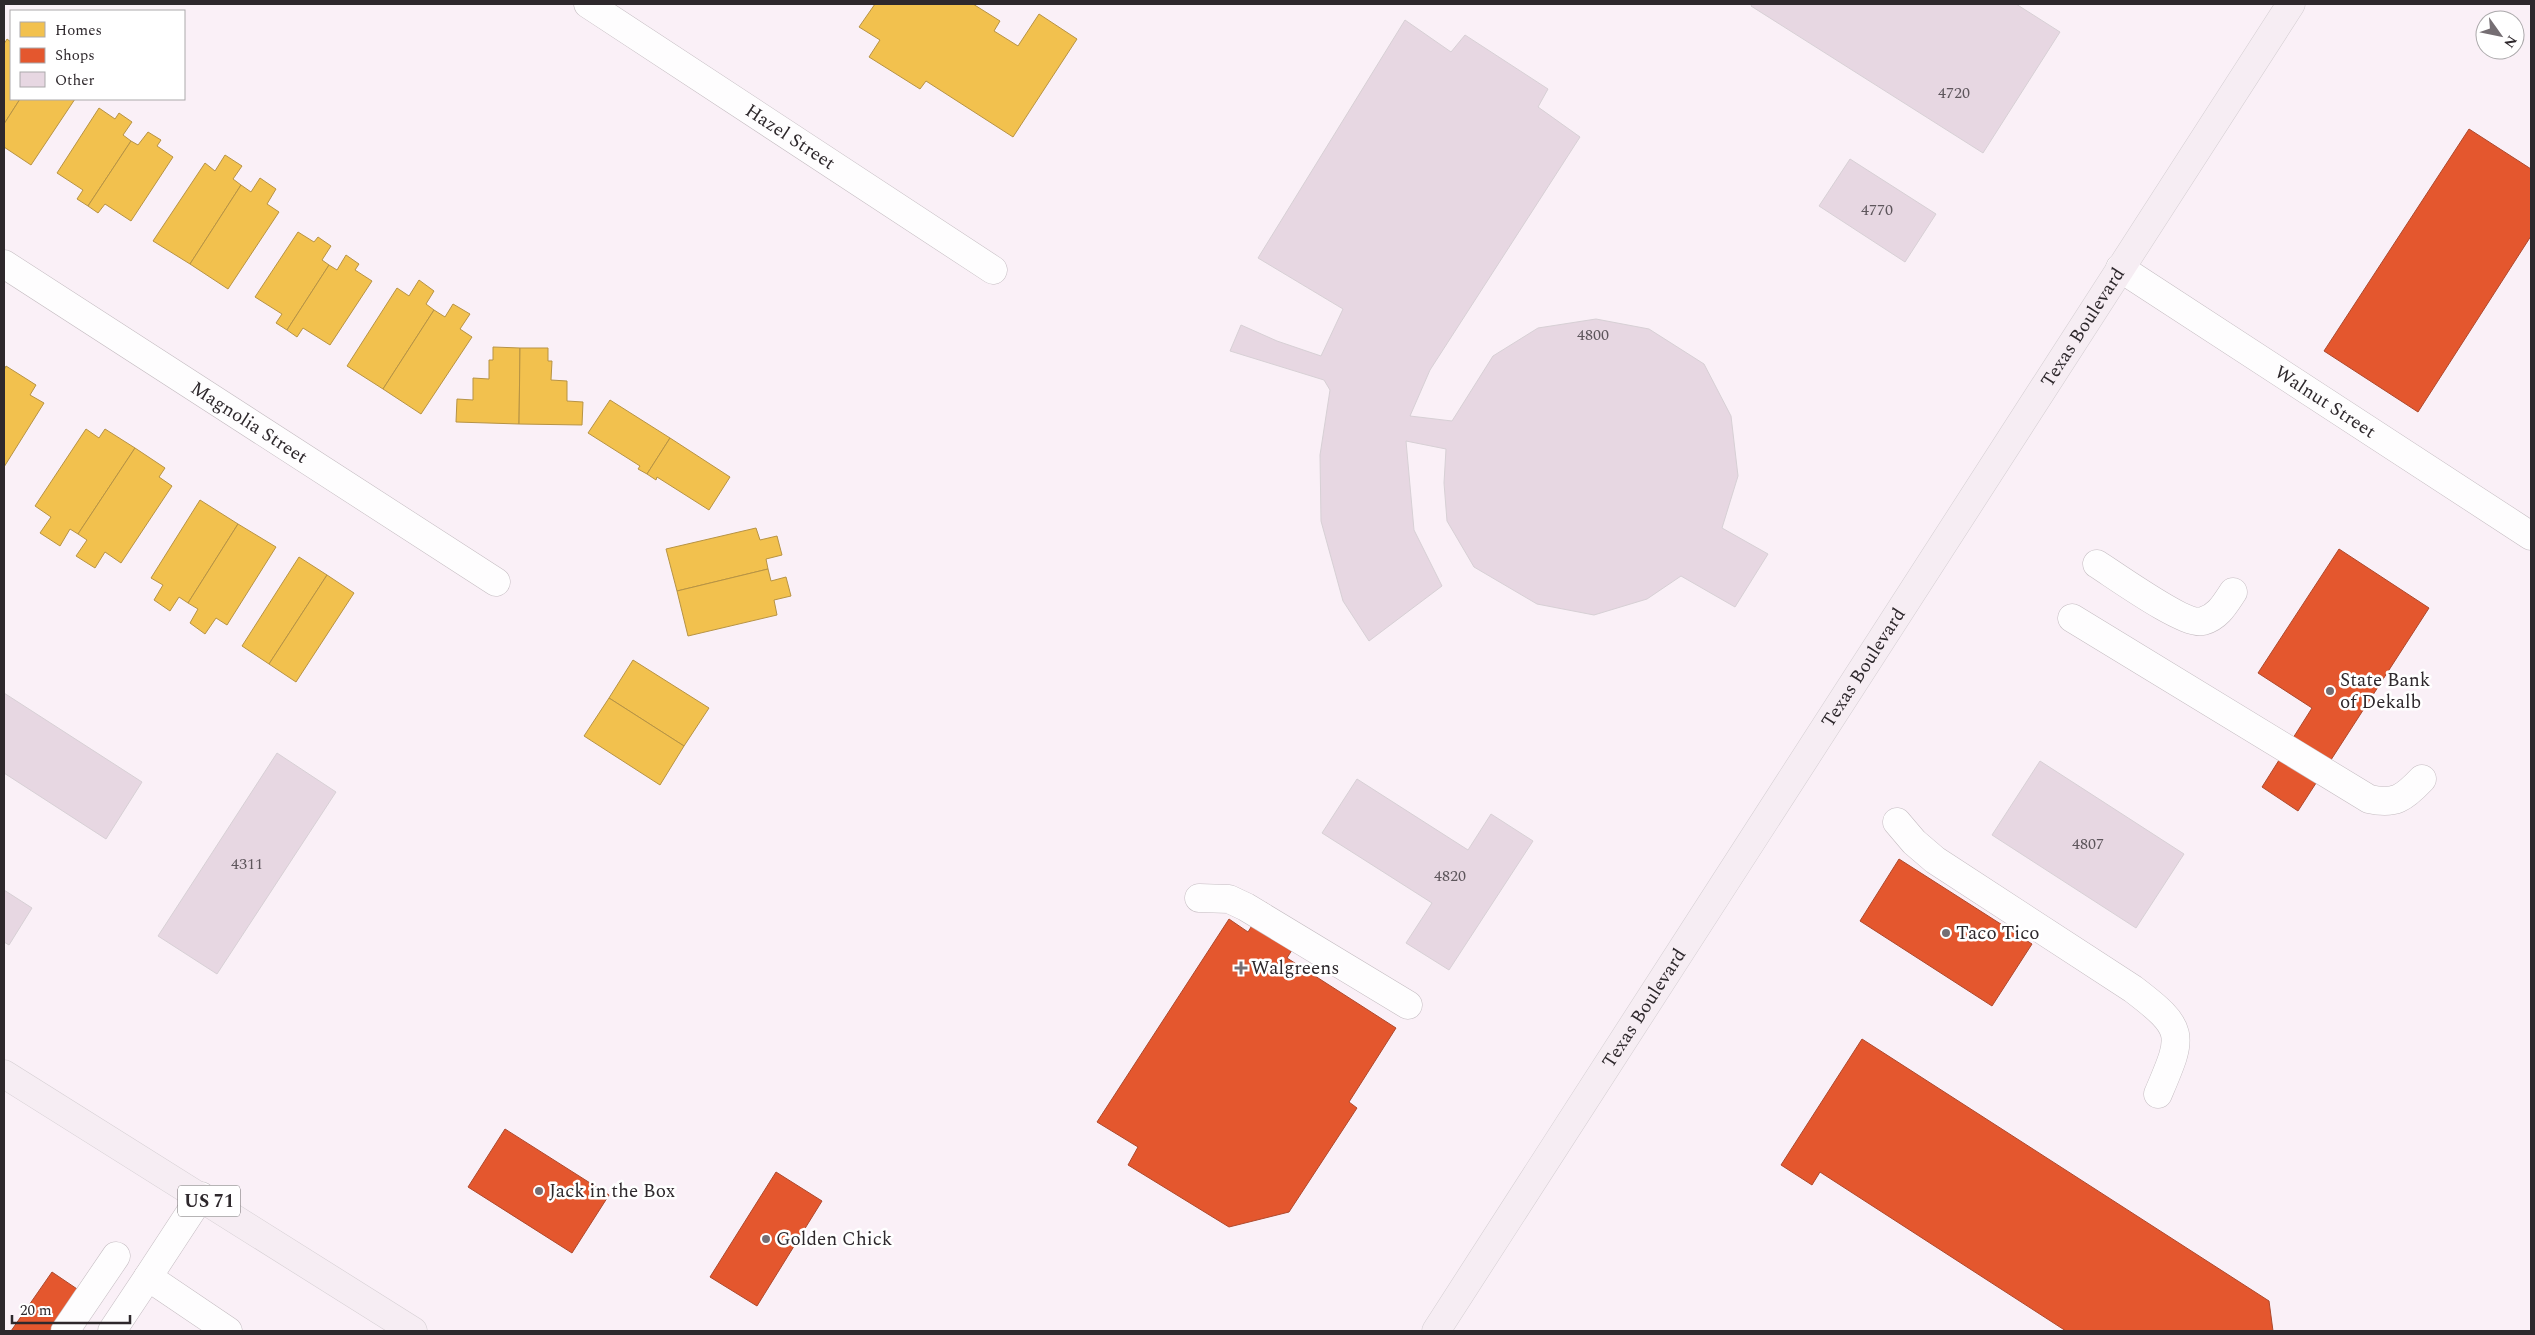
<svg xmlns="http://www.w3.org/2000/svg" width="2535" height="1335" viewBox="0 0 2535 1335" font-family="Spectral,serif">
<rect width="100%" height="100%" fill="#faf0f7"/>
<g fill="#f2c14e" stroke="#b79344">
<path d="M875,4H973L1000,21L994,31L1018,46L1039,14L1077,39L1013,137L926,81L920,89L869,57L880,40L859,27Z"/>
<path d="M7,39L11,42V99H20L4,124V44Z"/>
<path d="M20,99H75L31,165L4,147V124Z"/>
<path d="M99,108L115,119L119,113L132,122L123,135L131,141L88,206L77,199L83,190L57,173Z"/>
<path d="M148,132L161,140L157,146L173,157L131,221L105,204L98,213L88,206L131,141L138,145Z"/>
<path d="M225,155L242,166L233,179L241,185L190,264L153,241L205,163L215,171Z"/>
<path d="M260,178L276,189L267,204L279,212L228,289L190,264L241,185L251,192Z"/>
<path d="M298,232L314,242L318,237L331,246L322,260L329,265L287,330L276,323L282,314L255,297Z"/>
<path d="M346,255L359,264L355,270L372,281L330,345L303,328L297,337L287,330L329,265L337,270Z"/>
<path d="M419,280L434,291L426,304L434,310L383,389L347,366L397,288L409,296Z"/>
<path d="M453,304L470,314L460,329L472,337L421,414L383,389L434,310L445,317Z"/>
<path d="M493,347L520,348L519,424L456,422L457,399L473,400V378L489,379V360H493Z"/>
<path d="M520,348H548V361H552L551,380L567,381V401L583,402L582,425L519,424Z"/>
<path d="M6,366L36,385L30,395L44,403L4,467V370Z"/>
<path d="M610,400L670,438L647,474L638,469L640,466L588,433Z"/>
<path d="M86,429L99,438L105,429L135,448L78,534L70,529L60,546L40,533L51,517L35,506Z"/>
<path d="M670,438L730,477L709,510L657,477L656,480L647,474Z"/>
<path d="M135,448L165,468L159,477L172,486L121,563L105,552L95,568L76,556L87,540L78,534Z"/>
<path d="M200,500L238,524L188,603L179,597L170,611L154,600L163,585L151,578Z"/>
<path d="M238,524L276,547L227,625L216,618L205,634L190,623L198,609L188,603Z"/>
<path d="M756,528L760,540L777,536L782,555L766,559L768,569L677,591L666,549Z"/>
<path d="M299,557L327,575L269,664L242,646Z"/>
<path d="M768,569L771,581L786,577L791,596L774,600L777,615L688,636L677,591Z"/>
<path d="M327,575L354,593L296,682L269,664Z"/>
<path d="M633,660L709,708L684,746L609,698Z"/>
<path d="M609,698L684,746L660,785L584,736Z"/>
</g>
<g fill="#e4572e" stroke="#ad492d">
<path d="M2469,129L2531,169V236L2418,412L2324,351Z"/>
<path d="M2339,549L2429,608L2298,811L2262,787L2312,708L2258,673Z"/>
<path d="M1899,859L2032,944L1992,1006L1860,921Z"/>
<path d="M1266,903L1305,929L1287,958L1396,1028L1349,1102L1357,1108L1289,1212L1229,1227L1128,1165L1138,1147L1097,1122L1229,919L1248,932Z"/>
<path d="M1862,1039L2269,1301L2273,1331H2066L1820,1172L1812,1185L1781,1165Z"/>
<path d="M505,1129L609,1195L572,1253L468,1187Z"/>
<path d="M776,1172L822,1201L757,1306L710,1277Z"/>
<path d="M52,1272L83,1293L57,1331H11Z"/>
</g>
<g fill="#e7d7e2" stroke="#d7d0d5">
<path d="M1752,4H2016L2060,32L1983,153L1751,6Z"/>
<path d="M1405,20L1451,52L1465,35L1548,89L1538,107L1580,137L1430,370L1410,416L1452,421L1493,356L1538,328L1596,319L1649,329L1704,364L1731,416L1738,476L1722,528L1768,554L1735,607L1681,576L1647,599L1594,615L1537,604L1474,567L1447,521L1444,483L1446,449L1406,441L1414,530L1442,586L1369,641L1343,601L1321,521L1320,455L1330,390L1324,380L1230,351L1241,325L1277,341L1321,356L1343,309L1258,258Z"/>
<path d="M1850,159L1936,214L1905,262L1819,206Z"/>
<path d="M4,693L142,782L106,839L4,773Z"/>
<path d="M277,753L336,792L217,974L158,936Z"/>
<path d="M2040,761L2184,854L2136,928L1992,835Z"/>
<path d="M1357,779L1468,850L1491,814L1533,841L1449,970L1406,943L1432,903L1322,833Z"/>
<path d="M4,890L32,908L9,945L4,942Z"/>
</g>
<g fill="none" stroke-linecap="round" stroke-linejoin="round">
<defs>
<g id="minor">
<path id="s1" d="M588,4L993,270"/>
<path id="s2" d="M4,264L496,582"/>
<path id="s3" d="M2120,268L2531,536"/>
<path d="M2097,564C2116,576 2185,626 2203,621C2218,617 2225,604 2233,592"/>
<path d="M2072,618L2369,799C2395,805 2404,798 2422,779"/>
<path d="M1897,822L1914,842L1935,860L2133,989C2187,1030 2183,1035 2158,1094"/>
<path d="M1199,898L1229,899L1246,907L1408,1005"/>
<path d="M148,1277L201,1196"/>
<path d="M65,1331L116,1256"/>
<path d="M112,1331L148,1277L228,1331"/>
</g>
<g id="major">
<path d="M4,1074L413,1331"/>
<path id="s4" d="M1436,1331L2291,4"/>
</g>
</defs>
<use href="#minor" stroke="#c4bcc1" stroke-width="29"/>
<use href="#major" stroke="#d4ced2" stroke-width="29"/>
<use href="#minor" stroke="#fefdfe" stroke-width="28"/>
<use href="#major" stroke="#f6edf3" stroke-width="28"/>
</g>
<g fill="#756e73" stroke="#fff" stroke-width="2">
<circle cx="2330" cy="691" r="5"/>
<circle cx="1946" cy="933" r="5"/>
<path d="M1238.5 960.5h5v5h5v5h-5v5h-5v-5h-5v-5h5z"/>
<circle cx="539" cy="1191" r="5"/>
<circle cx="766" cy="1239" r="5"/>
</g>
<g text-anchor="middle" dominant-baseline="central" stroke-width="5" stroke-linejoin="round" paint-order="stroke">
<g font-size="16" fill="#5e565c">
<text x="1954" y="93">4720</text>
<text x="1877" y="210">4770</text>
<text x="1593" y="335">4800</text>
<text x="2088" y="844">4807</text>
<text x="247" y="864">4311</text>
<text x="1450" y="876">4820</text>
</g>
<rect fill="#fff" stroke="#6d686b" stroke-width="1" x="178" y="1185.5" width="62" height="31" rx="4"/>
<g font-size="18" font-weight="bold" fill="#2e282c">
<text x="209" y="1201">US 71</text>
</g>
<g font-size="19" fill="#2e282c" stroke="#fff">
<text stroke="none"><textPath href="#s1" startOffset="242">Hazel Street</textPath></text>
<text stroke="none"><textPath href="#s4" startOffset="1194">Texas Boulevard</textPath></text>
<text stroke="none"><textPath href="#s3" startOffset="245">Walnut Street</textPath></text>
<text stroke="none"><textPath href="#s2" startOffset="292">Magnolia Street</textPath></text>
<text stroke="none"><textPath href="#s4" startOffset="789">Texas Boulevard</textPath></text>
<text stroke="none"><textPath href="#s4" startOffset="384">Texas Boulevard</textPath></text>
</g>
<g font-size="19" fill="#2e282c" stroke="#fff" text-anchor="start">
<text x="2340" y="680">State Bank<tspan x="2340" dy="22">of Dekalb</tspan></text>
<text x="1956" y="933">Taco Tico</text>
<text x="1251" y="968">Walgreens</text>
<text x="549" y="1191">Jack in the Box</text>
<text x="776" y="1239">Golden Chick</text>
</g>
</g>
<rect width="2535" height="1335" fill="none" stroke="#2e282c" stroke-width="10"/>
<rect x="10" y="10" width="175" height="90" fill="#ffffff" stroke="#aba9ab"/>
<rect x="20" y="22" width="25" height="15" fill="#f2c14e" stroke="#aba9ab"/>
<text x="55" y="35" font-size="15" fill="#2e282c">Homes</text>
<rect x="20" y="48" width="25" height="15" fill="#e4572e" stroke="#aba9ab"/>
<text x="55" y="60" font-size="15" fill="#2e282c">Shops</text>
<rect x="20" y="72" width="25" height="15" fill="#e7d7e2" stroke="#aba9ab"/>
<text x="55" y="85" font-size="15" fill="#2e282c">Other</text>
<g transform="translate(2500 35) rotate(123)"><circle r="24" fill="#ffffff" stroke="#aba9ab"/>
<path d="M0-4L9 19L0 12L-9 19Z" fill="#756e73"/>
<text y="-8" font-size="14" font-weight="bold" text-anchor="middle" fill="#2e282c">N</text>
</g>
<path d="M12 1315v8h118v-8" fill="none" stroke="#2e282c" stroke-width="2.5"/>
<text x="20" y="1315" font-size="15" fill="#2e282c" stroke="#ffffff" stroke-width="4" paint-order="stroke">20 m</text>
</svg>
